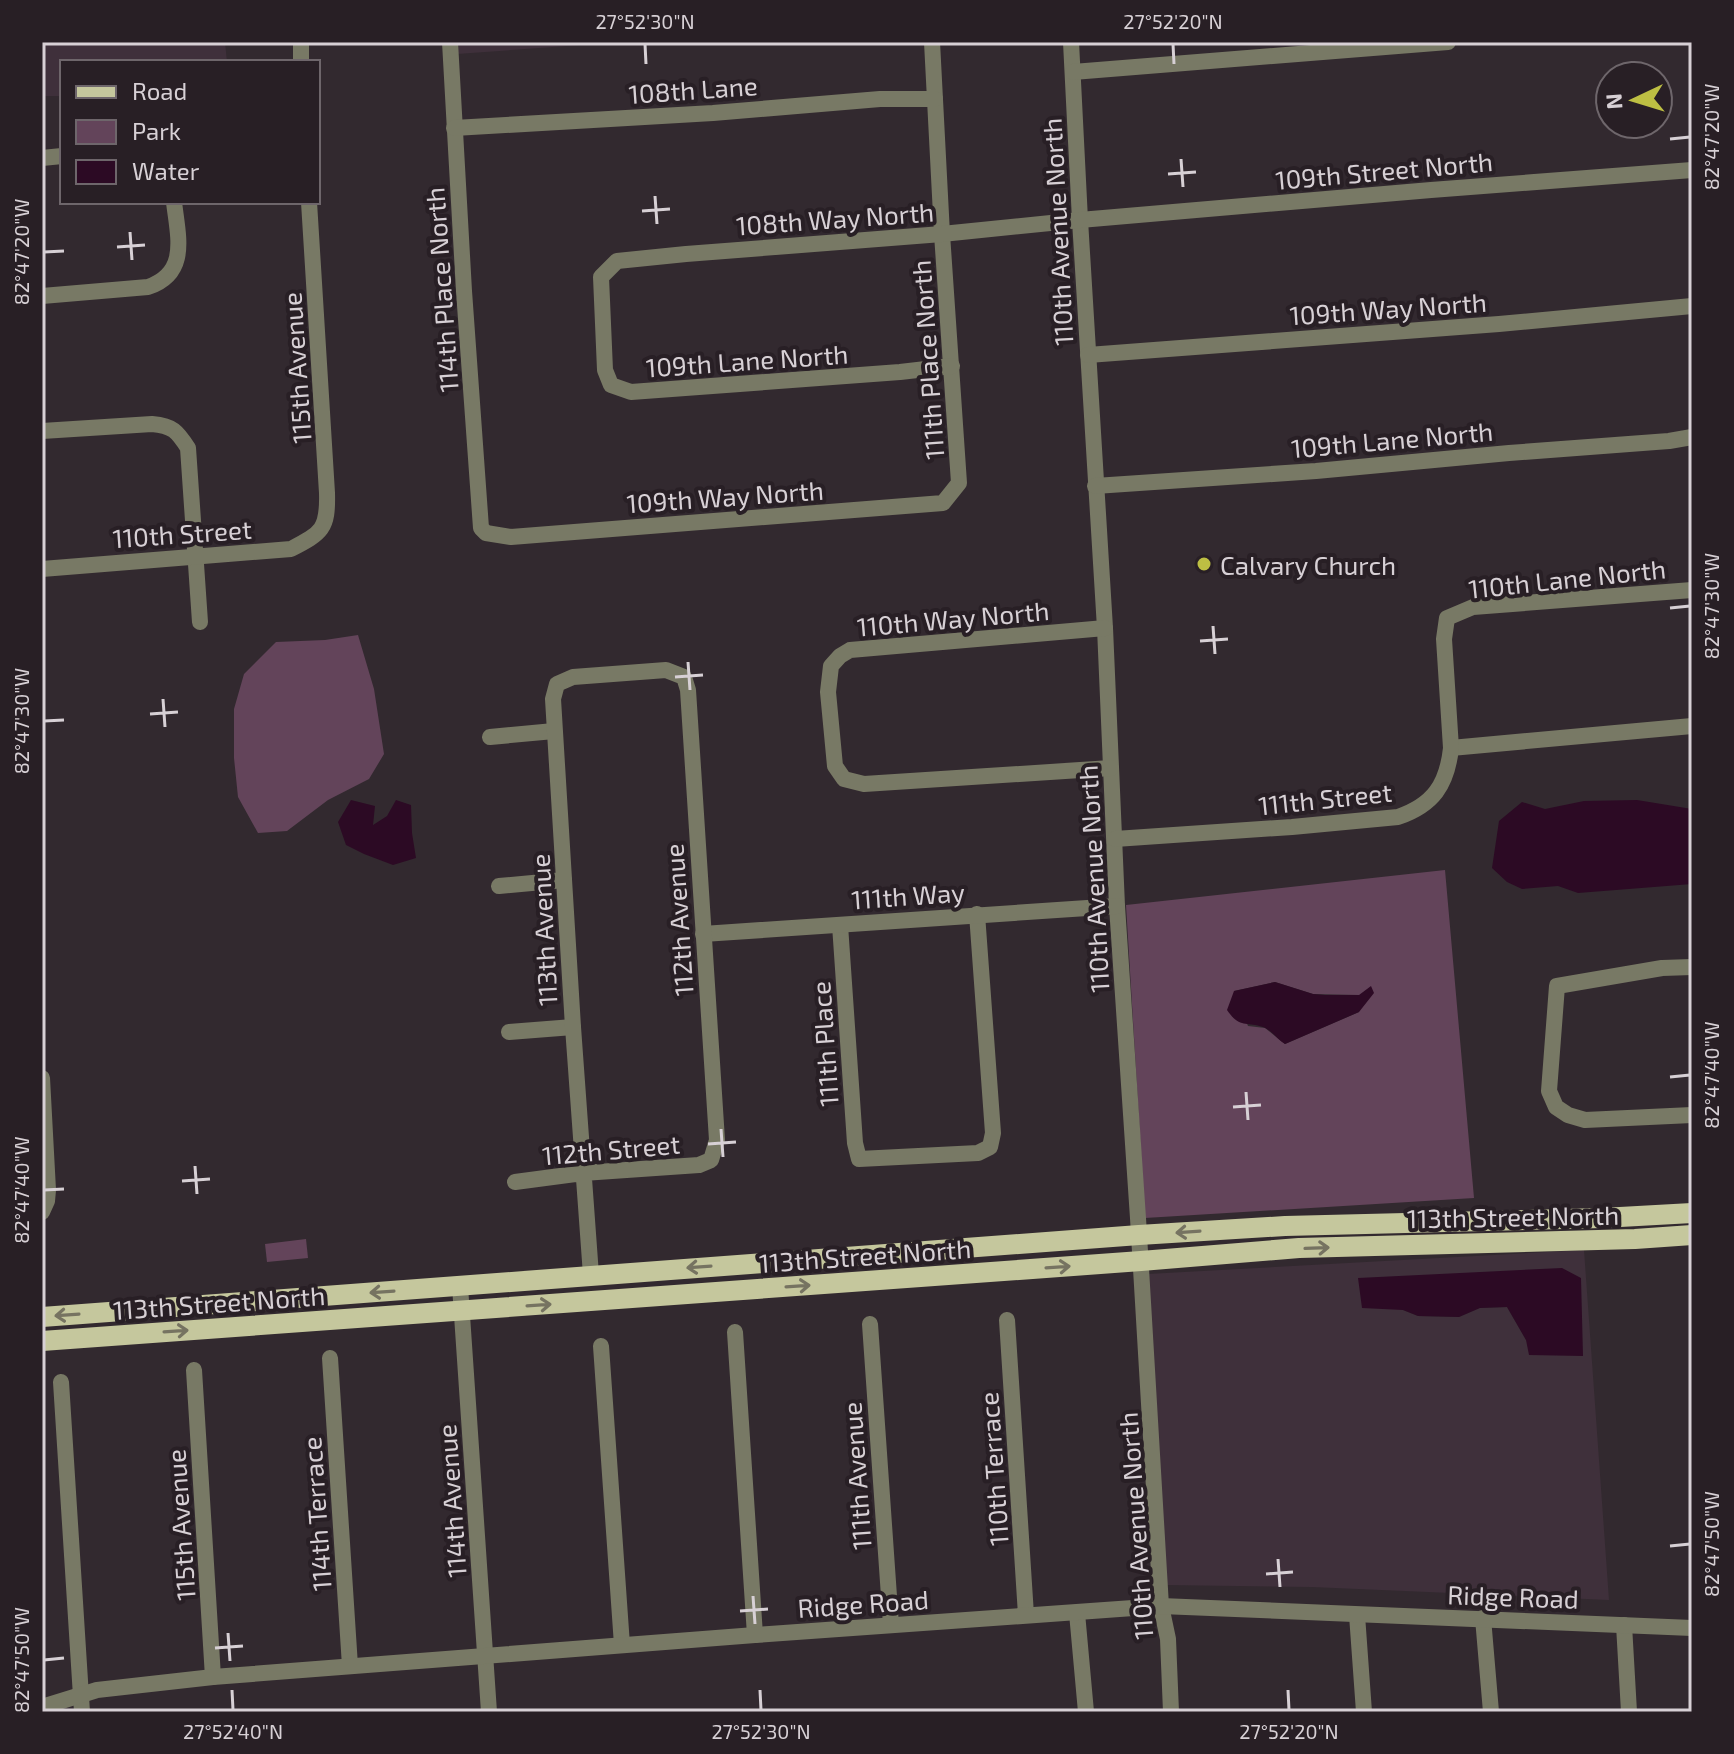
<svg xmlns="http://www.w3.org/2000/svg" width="1734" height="1754" viewBox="0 0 1734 1754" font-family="'Exo 2',sans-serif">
<rect width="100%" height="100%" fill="#32292f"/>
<g fill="#3f303b" fill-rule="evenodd">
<path d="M42,42H225L227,62H62V96H42Z"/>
<path d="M456,42H622L457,54Z"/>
<path d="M1584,1250L1609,1600L1312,1587L1166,1585L1148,1274ZM1581,1279L1526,1340L1507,1307L1479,1308L1459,1317L1418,1316L1403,1310Z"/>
</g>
<g fill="#63445a" fill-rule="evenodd">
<path d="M358,635L374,689L384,754L369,779L328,800L287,831L258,833L238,797L234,758V709L244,674L276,642L325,640Z"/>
<path d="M1445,870L1474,1198L1145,1218L1126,905ZM1275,982L1313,994L1360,995L1359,1012L1285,1044L1265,1028L1248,1026L1234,991Z"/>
<path d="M306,1239L308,1258L267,1262L265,1244Z"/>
</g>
<g fill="#2c0a24">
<path d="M351,800L375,806L373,825L387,816L396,800L411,805L412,833L416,858L393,865L364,854L346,845L338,822Z"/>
<path d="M1637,800L1692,809V884L1578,893L1558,886L1522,889L1507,882L1492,868L1499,821L1522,802L1545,809L1584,801Z"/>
<path d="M1275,982L1313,994L1325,995H1359L1371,986L1374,993L1359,1012L1285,1044C1278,1040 1271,1030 1263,1027C1246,1021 1240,1029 1227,1010L1234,991Z"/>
<path d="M1562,1268L1581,1278L1583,1356L1529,1355L1526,1340L1507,1307L1480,1308L1459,1317L1418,1316L1403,1310L1362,1308L1358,1278Z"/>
</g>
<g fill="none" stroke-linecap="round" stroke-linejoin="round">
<g stroke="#787965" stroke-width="16">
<path d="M301,42V62"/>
<path d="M450,42L464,291L481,528L486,533L511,537L943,503L959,483L942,234L932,42"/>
<path d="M1071,42L1080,220L1105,628L1117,906L1138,1218L1161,1606L1168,1639L1171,1712"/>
<path d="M1073,72L1448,42"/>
<path d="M454,128L713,113L880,99H935"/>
<path d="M42,158L62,156"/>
<path d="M42,296L148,287C189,273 178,237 174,202"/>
<path d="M1088,355L1499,324L1692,306"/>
<path d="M952,366L900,372L631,392L611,385L605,370L601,277L617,261L686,254L942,234L1080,220L1431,190L1692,170"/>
<path d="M42,431L152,424C173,426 177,431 188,448L200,622"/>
<path d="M1095,486L1316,471L1509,453L1669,441L1692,437"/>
<path d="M42,569L291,549C322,533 328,529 327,493L309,202"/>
<path d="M1105,628L850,650L840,656L831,666L828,692L835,766L844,779L864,784L1111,768"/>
<path d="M490,737L554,731"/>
<path d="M1451,748L1692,726"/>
<path d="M1115,839L1292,827L1398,817C1433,805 1447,785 1451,748L1444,639L1447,618L1473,607L1692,590"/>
<path d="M499,886L564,880"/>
<path d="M840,925L855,1143L859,1159L978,1153L990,1147L993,1133L977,914"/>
<path d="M703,934L1117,906"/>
<path d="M1692,967L1662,968L1557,986L1549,1091L1556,1107L1568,1115L1585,1120L1692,1115"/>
<path d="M509,1032L573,1027"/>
<path d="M42,1078L48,1190L47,1201L42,1212"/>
<path d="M515,1182L583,1173L699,1165L711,1160L717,1140L688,690L684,677L666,670L573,677L557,684L553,699L573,1027L591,1275"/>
<path d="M460,1286L489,1712"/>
<path d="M1007,1320L1026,1615"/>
<path d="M870,1324L891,1625"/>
<path d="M735,1332L755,1635"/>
<path d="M601,1346L622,1645"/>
<path d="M330,1358L350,1666"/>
<path d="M194,1370L213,1677"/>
<path d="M61,1382L82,1712"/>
<path d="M1077,1613L1086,1712"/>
<path d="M1357,1615L1364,1712"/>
<path d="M1483,1618L1491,1712"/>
<path d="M1624,1625L1629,1712"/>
<path d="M42,1707L97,1690L213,1677L755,1635L1161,1606L1692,1628"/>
</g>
<g stroke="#c5c79d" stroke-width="20">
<path d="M42,1317L1139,1235L1285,1226L1602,1218L1692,1213"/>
<path d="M42,1341L1141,1261L1299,1248L1635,1239L1692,1235"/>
</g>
</g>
<defs><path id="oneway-shaft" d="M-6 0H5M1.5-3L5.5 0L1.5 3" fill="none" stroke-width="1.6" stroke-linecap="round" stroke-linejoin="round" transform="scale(2)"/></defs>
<g stroke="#767361">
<use href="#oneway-shaft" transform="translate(1188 1232) rotate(176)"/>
<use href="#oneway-shaft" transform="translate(1317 1248) rotate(-2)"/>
<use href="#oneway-shaft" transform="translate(699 1267) rotate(176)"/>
<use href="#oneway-shaft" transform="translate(1058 1267) rotate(-4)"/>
<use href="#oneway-shaft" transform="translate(798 1286) rotate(-4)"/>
<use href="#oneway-shaft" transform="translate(382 1292) rotate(176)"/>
<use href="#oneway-shaft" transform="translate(539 1305) rotate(-4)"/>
<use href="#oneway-shaft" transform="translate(67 1315) rotate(176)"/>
<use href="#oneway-shaft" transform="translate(176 1331) rotate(-4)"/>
</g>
<path fill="none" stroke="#d7d0d5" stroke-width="3" d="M645,44L646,64M1173,44L1174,64M1670,139L1690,137M1181,159L1183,187M1168,174L1196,172M655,196L657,224M642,211L670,209M130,232L132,260M117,247L145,245M44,252L64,251M1670,608L1690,606M1213,626L1215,654M1200,641L1228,639M688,662L690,690M675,677L703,675M163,699L165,727M150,714L178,712M44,721L64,720M1670,1077L1690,1075M1246,1092L1248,1120M1233,1107L1261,1105M721,1129L723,1157M708,1144L736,1142M195,1166L197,1194M182,1181L210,1179M44,1190L64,1189M1670,1546L1690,1544M1278,1559L1280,1587M1266,1574L1293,1572M753,1596L755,1624M740,1611L768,1609M228,1633L230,1661M215,1648L243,1646M44,1660L64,1658M232,1690L233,1710M760,1690L761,1710M1288,1690L1289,1710"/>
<circle fill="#bdbf43" stroke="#281f25" stroke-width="3" cx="1204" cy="564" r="8"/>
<g text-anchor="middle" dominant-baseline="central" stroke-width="8" stroke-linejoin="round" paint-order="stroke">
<g font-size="26" fill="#d7d0d5" stroke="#281f25">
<text transform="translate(693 89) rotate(-4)">108th Lane</text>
<text transform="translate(1384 170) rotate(-5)">109th Street North</text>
<text transform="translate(835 218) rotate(-4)">108th Way North</text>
<text transform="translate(1057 232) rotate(-93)">110th Avenue North</text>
<text transform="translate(441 290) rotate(-94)">114th Place North</text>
<text transform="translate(1388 308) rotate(-4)">109th Way North</text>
<text transform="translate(747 360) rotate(-4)">109th Lane North</text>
<text transform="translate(927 360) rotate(-94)">111th Place North</text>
<text transform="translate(296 368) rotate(-94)">115th Avenue</text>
<text transform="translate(1392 439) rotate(-5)">109th Lane North</text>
<text transform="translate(725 496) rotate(-4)">109th Way North</text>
<text transform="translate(182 533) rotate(-4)">110th Street</text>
<text transform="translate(1567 578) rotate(-6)">110th Lane North</text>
<text transform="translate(953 618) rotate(-5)">110th Way North</text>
<text transform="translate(1325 798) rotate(-6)">111th Street</text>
<text transform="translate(1093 879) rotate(-93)">110th Avenue North</text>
<text transform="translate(908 895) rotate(-4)">111th Way</text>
<text transform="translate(678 920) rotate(-94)">112th Avenue</text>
<text transform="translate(543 930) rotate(-93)">113th Avenue</text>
<text transform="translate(824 1044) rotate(-94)">111th Place</text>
<text transform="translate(611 1149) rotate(-5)">112th Street</text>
<text transform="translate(1513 1216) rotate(-1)">113th Street North</text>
<text transform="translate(865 1255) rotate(-4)">113th Street North</text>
<text transform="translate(219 1302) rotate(-4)">113th Street North</text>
<text transform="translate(993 1469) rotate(-94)">110th Terrace</text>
<text transform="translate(856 1476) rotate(-94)">111th Avenue</text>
<text transform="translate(451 1501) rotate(-94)">114th Avenue</text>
<text transform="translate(316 1514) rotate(-94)">114th Terrace</text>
<text transform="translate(180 1525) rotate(-94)">115th Avenue</text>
<text transform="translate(1135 1526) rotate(-94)">110th Avenue North</text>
<text transform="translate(1513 1596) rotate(2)">Ridge Road</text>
<text transform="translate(863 1603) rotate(-4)">Ridge Road</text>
</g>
<g font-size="26" fill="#d7d0d5" stroke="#281f25" text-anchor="start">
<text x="1220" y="564">Calvary Church</text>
</g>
</g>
<rect width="1734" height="1754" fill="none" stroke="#281f25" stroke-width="88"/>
<rect x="60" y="60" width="260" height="144" fill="#281f25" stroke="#6e666b" stroke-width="2"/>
<rect x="76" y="86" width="40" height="12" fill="#c5c79d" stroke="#6e666b" stroke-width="2"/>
<text x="132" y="100" font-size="24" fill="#d7d0d5">Road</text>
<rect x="76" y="120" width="40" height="24" fill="#63445a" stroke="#6e666b" stroke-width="2"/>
<text x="132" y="140" font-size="24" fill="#d7d0d5">Park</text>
<rect x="76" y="160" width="40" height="24" fill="#2c0a24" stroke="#6e666b" stroke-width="2"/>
<text x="132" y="180" font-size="24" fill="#d7d0d5">Water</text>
<g transform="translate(1634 100) rotate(266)"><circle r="38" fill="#281f25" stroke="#6e666b" stroke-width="2"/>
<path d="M0-6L14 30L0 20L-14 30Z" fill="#bdbf43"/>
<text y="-12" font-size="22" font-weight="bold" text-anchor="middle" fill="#d7d0d5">N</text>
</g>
<rect x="44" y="44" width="1646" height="1666" fill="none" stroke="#d7d0d5" stroke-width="3"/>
<g font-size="20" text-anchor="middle" fill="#d7d0d5">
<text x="645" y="29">27°52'30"N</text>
<text x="1173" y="29">27°52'20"N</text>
<text transform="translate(1712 137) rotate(-90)" y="7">82°47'20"W</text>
<text transform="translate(22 252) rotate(-90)" y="7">82°47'20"W</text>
<text transform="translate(1712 606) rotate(-90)" y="7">82°47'30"W</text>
<text transform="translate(22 721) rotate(-90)" y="7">82°47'30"W</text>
<text transform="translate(1712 1075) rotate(-90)" y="7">82°47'40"W</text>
<text transform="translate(22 1190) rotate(-90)" y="7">82°47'40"W</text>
<text transform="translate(1712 1544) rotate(-90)" y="7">82°47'50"W</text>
<text transform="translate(22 1660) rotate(-90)" y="7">82°47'50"W</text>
<text x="233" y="1739">27°52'40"N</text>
<text x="761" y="1739">27°52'30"N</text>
<text x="1289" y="1739">27°52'20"N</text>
</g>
</svg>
